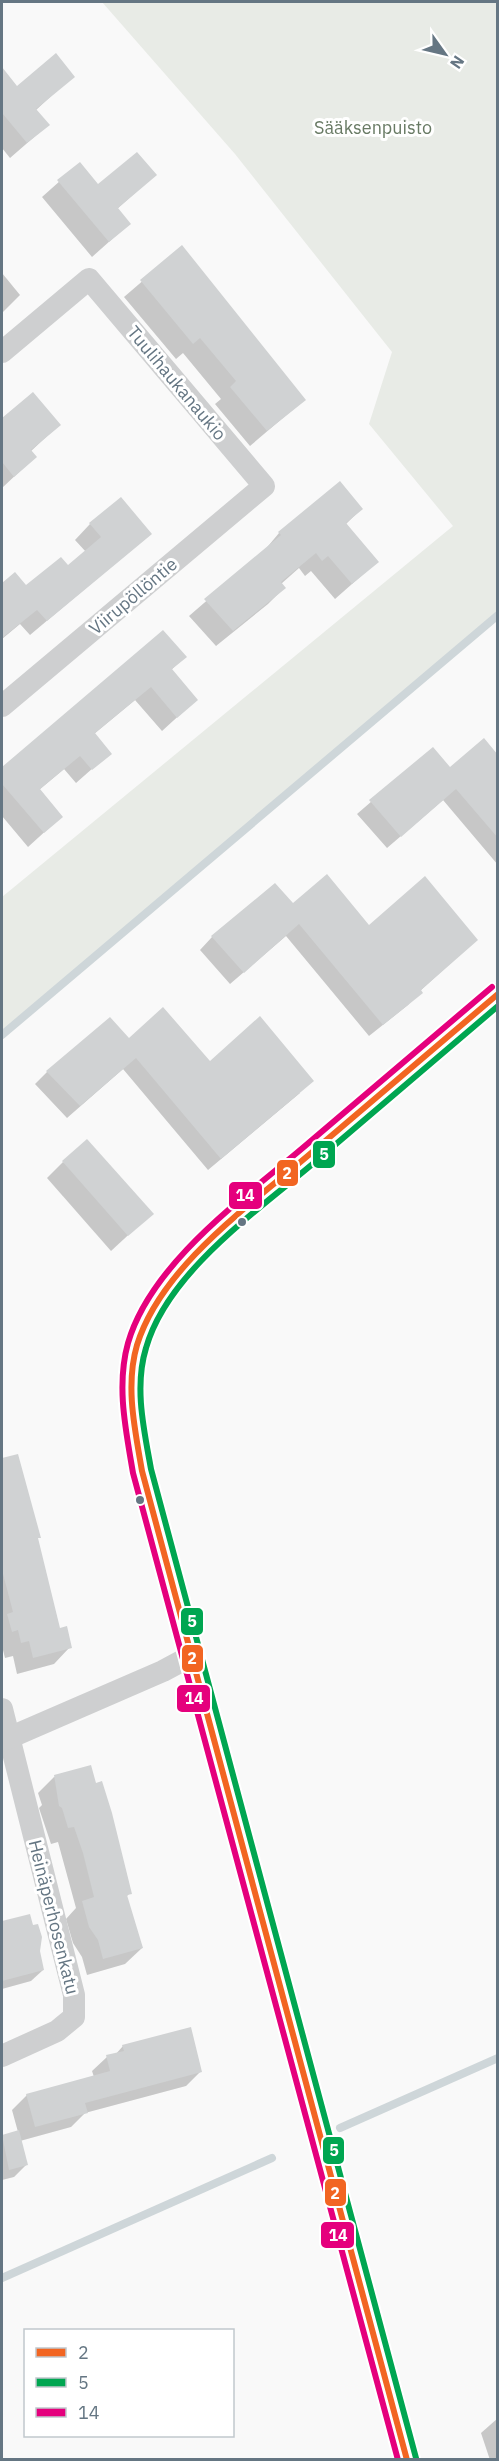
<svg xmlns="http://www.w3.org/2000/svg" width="499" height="2461" viewBox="0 0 499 2461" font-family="'IBM Plex Sans',sans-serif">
<rect width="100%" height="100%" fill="#f9f9f9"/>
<path fill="#e8ebe6" d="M102,2H497V615L2,1031V897L453,526L369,424L392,352L235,154Z"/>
<g fill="#0003">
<path d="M2,70L17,88L73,76L36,110L48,125L10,158L2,148Z"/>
<path d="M79,164L98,187L155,175L117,209L129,224L92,257L42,197Z"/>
<path d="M181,248L304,400L250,446L215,404L221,399L183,353L176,359L124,297Z"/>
<path d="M2,273L20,295L2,313Z"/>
<path d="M33,394L59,425L30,452L35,457L2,488V421Z"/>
<path d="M340,483L361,509L346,524L377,562L335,599L311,571L305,576L299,568L281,584L284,588L268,604L216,646L189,616L264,551L279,533Z"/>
<path d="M90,524L150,534L30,635L20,624L2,639V585L15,574L26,587L68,567L86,552L75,540Z"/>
<path d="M163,632L185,657L171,670L196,700L162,731L135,700L94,734L110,753L76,783L64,769L39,790L61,817L28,847L2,816V769Z"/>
<path d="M432,749L450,769L498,757V865L443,800L387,848L357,814Z"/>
<path d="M293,905L368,927L476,940L420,991L408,1005L369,1036L286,936L230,984L200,950L212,937Z"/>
<path d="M129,1040L209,1063L300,1093L208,1170L123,1069L67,1118L35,1084L47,1072Z"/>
<path d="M63,1162L151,1214L111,1251L47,1178Z"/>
<path d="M17,1456L58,1630L70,1647L54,1664L17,1674L13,1656L5,1658L2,1646V1460Z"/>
<path d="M54,1777L95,1785L130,1893L126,1897L142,1948L125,1964L87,1975L82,1957L73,1943L66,1919L76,1908L58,1842L51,1844L39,1808L42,1805L38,1793Z"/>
<path d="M29,1916L43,1970L31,1981L2,1989V1923Z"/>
<path d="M123,2046L201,2071L186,2086L85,2113L71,2127L20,2141L27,2164L14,2177L2,2180V2136L18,2132L12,2110L27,2095L94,2077L92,2071L107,2057L115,2055Z"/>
<path d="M498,2418V2460H490L481,2433Z"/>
</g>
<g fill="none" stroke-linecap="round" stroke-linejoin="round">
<g stroke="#ced6d9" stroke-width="8">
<path d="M2,1035L498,615"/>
<path d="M340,2128L498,2058"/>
<path d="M2,2278L272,2158"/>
</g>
</g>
<g fill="#d0d2d3">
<path d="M56,53L75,77L36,109L50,125L27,143L2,113V67L17,86Z"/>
<path d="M137,152L157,175L118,208L131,224L109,242L57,180L80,162L98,184Z"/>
<path d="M182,245L306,400L267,431L230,387L236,381L200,338L193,344L140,280Z"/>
<path d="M33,392L61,425L31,450L37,457L14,477L2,462V418Z"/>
<path d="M340,481L363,509L346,523L379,562L352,584L328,556L322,561L316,553L281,582L286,588L233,631L204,599L281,535L278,532Z"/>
<path d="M121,497L152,534L47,621L37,610L2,638V583L15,572L26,585L61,557L68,565L101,537L89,523Z"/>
<path d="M163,630L187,657L172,669L198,700L177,718L151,687L95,733L112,754L92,770L80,756L40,789L63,817L44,833L2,784V767Z"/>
<path d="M484,738L498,755V838L456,789L401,837L369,800L433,747L450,767Z"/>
<path d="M327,874L369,925L425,876L478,940L421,990L423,993L383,1025L299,924L244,973L211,936L275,883L293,903Z"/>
<path d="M163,1007L210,1061L260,1016L314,1081L221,1159L136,1058L80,1106L46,1071L110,1017L129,1038Z"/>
<path d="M87,1139L154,1214L128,1236L62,1161Z"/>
<path d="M18,1454L41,1538H38L60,1628L67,1626L72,1648L33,1658L29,1641L21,1643L18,1630L12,1632L7,1614L13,1612L2,1570V1458Z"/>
<path d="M91,1765L96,1783L102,1781L112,1813L132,1894L127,1895L143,1948L103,1959L98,1940L89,1927L82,1901L94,1897L83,1853L74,1827L68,1828L62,1808L59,1806L54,1775Z"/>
<path d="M30,1914L33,1925L38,1924L42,1937L40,1951L44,1970L2,1981V1921Z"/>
<path d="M191,2027L202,2072L85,2103L88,2113L35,2127L26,2094L110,2071L106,2055L124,2051L122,2045Z"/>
<path d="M19,2130L28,2165L9,2170L2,2135Z"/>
</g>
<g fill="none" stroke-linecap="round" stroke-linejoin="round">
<g stroke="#cecfd0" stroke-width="22">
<path d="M2,352L89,279L264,486L2,706"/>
<path d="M2,1709L74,1995V2017L57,2031L2,2056"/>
<path d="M2,1741L163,1671L191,1656"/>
<path d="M407,2460L142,1471C134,1423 122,1374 144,1327C179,1256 248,1208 307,1157C370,1103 434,1049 498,994"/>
</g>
<defs>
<path id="bus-1" d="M407,2460L142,1471C135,1430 125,1386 137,1345C162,1264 256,1201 317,1148C377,1097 437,1046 498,994"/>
<path id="bus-2" d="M416,2458L151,1469C144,1430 134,1387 146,1348C168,1270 263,1207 322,1156C380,1106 439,1056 498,1006"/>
<path id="bus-3" d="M398,2460L133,1473C126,1431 116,1386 128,1343C152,1260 250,1194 312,1140C372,1089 432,1038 492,987"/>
</defs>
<use href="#bus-1" stroke="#fff" stroke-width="10"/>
<use href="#bus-2" stroke="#fff" stroke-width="10"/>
<use href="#bus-3" stroke="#fff" stroke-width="10"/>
<use href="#bus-1" stroke="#f26522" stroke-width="6"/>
<use href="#bus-2" stroke="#00a651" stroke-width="6"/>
<use href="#bus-3" stroke="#e5007d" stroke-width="6"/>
</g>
<g fill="#657683" stroke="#fff" stroke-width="2">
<circle cx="242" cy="1222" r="5"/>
<circle cx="140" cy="1500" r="5"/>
</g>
<g text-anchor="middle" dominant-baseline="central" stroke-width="6" stroke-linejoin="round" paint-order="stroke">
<g font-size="18" fill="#687a64" stroke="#fff">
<text x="373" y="127">Sääksenpuisto</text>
</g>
<g font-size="18" fill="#657683" stroke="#fff">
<text transform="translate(177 383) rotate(50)">Tuulihaukanaukio</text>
<text transform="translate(133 596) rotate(-40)">Viirupöllöntie</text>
<text transform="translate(54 1917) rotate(76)">Heinäperhosenkatu</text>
</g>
</g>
<g stroke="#fff" stroke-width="2">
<rect x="312" y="1140" width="24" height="29" rx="6" fill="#00a651"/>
<rect x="276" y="1159" width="23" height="28" rx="6" fill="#f26522"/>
<rect x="228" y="1181" width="35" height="29" rx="6" fill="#e5007d"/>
<rect x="180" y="1607" width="24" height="29" rx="6" fill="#00a651"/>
<rect x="181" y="1644" width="23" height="29" rx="6" fill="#f26522"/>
<rect x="176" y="1684" width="35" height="29" rx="6" fill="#e5007d"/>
<rect x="322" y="2136" width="23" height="29" rx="6" fill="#00a651"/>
<rect x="324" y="2178" width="23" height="29" rx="6" fill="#f26522"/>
<rect x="320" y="2221" width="35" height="28" rx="6" fill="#e5007d"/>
</g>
<g font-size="16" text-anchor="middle" font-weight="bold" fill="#fff">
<text x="324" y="1160">5</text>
<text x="287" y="1179">2</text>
<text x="245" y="1201">14</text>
<text x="192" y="1627">5</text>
<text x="192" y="1664">2</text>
<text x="194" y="1704">14</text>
<text x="334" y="2156">5</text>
<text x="335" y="2199">2</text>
<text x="338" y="2241">14</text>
</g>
<rect width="499" height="2461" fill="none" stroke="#657683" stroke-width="6"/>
<rect x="24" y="2329" width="210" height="108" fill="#ffffff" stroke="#c1c8cd" stroke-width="1.5"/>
<rect x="36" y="2348" width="30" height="9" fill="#f26522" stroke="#c1c8cd" stroke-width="1.5"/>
<text x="78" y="2359" font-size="18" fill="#657683">2</text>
<rect x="36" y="2378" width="30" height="9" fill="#00a651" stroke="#c1c8cd" stroke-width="1.5"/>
<text x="78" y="2389" font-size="18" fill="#657683">5</text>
<rect x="36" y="2408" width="30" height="9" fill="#e5007d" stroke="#c1c8cd" stroke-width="1.5"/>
<text x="78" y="2419" font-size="18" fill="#657683">14</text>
<g transform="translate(445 54) rotate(124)" stroke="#ffffff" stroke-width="4.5" paint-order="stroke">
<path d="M0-4.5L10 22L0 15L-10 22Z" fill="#657683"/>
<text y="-9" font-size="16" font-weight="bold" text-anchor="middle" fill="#657683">N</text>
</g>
</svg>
